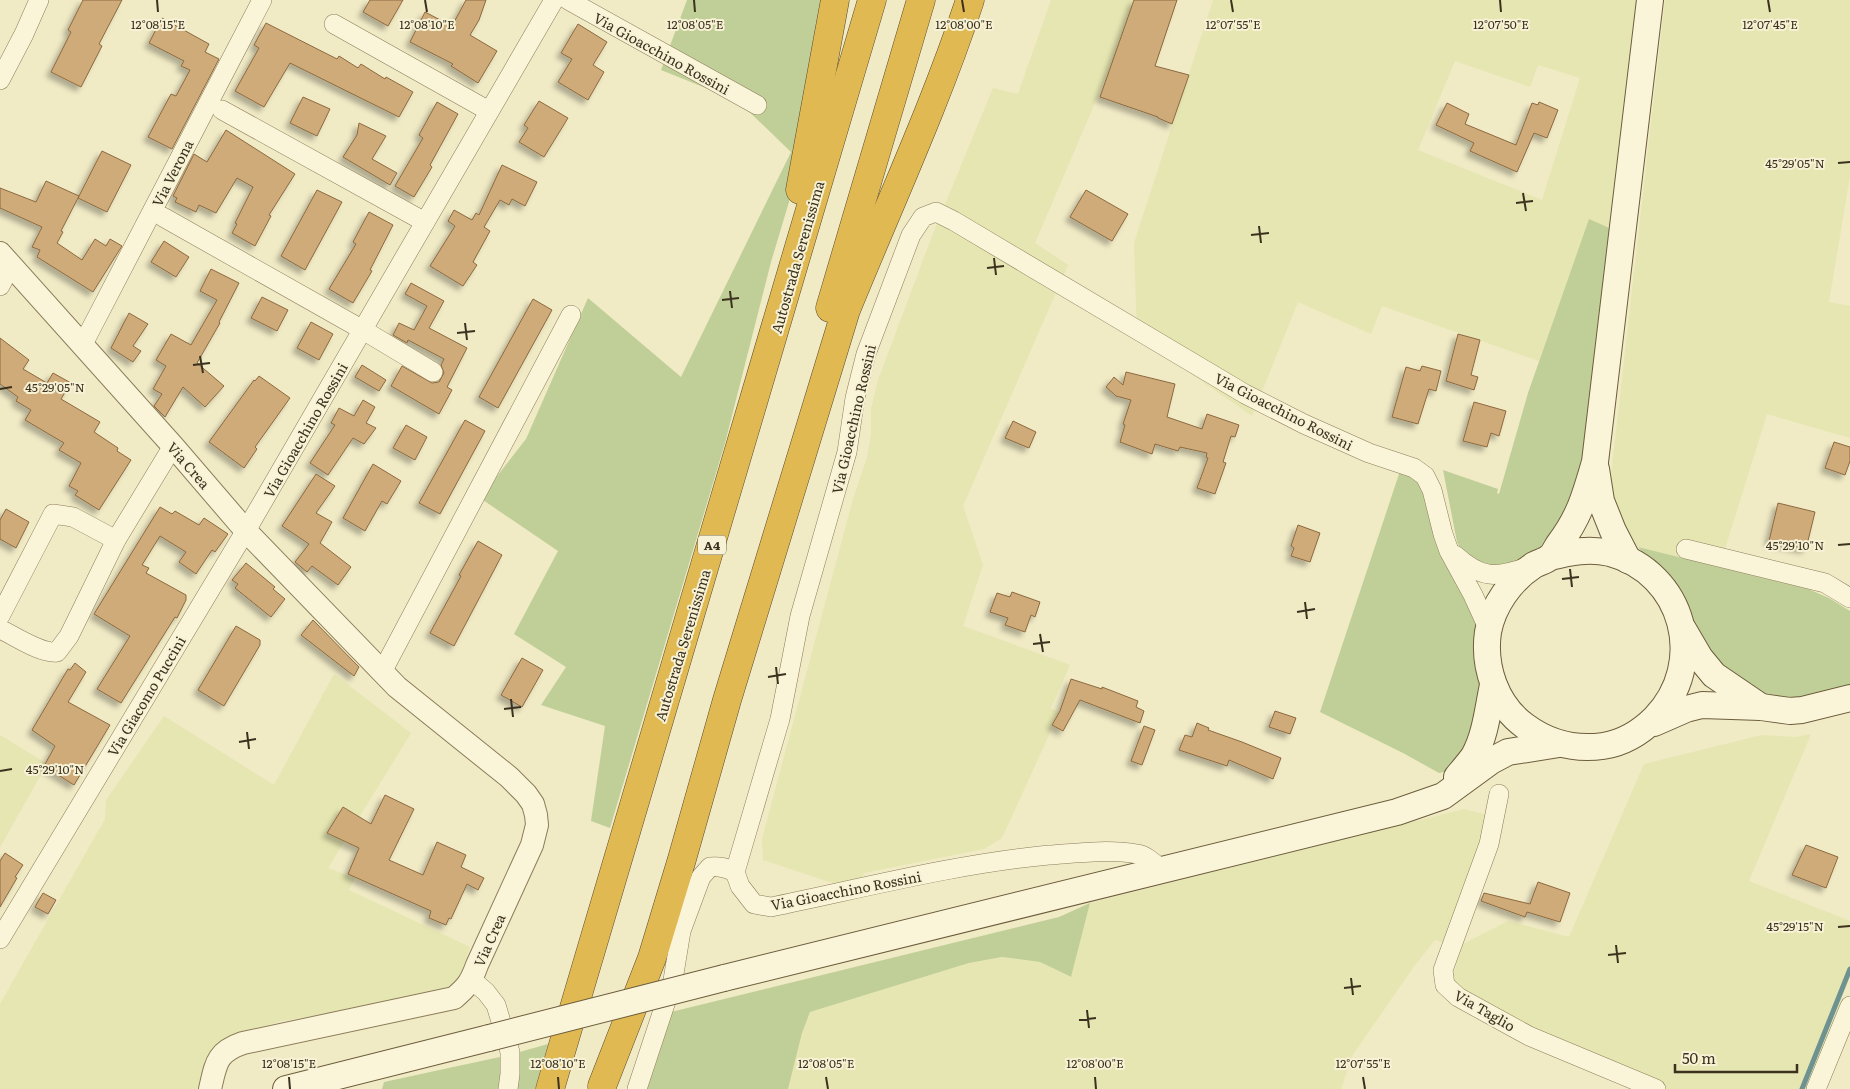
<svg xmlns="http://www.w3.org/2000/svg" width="1850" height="1089" viewBox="0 0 1850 1089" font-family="Literata,serif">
<defs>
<filter id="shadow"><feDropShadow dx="-4.5" dy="4.5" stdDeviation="2.5" flood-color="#0004"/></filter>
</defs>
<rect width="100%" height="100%" fill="#f0eac5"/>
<g fill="#e6e6b2" fill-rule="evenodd">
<path d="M1051,0H1139L1035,243L1068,265L963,506L983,565L963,626L1070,665L1051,708L1059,713L1002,838L984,849L864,873L857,891L763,860L762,839L853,499L867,457L871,434V409L878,380L932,236L993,88L1018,94Z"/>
<path d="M1213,0H1640L1614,230L1589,220L1539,361L1382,306L1371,334L1298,302L1252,416L1137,336L1134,243ZM1455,61L1530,87L1538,65L1580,78L1542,200L1418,150Z"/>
<path d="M1665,0H1850V176L1829,302L1850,306V438L1767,414L1719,568L1638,547L1627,538L1609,492Z"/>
<path d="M334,674L411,733L328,868L355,878L349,890L470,947L461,974L448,987L410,999L278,1022L225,1038L218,1043L213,1049L199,1089H0V1004L105,819L106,800L164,716L274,785Z"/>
<path d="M1811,734L1749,881L1850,921V977L1807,1089H1661L1591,1062L1454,988L1453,975L1463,944L1508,921L1569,937L1644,764L1762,735L1795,737Z"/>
<path d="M0,735L47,764L0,847Z"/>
<path d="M1464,809L1491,816L1455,946L1435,940L1415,965L1352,1056L1341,1089H788L802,1032L810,1012L969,963L1002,957L1040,962L1070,977L1090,903Z"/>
</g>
<g fill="#c0cf98">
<path d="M687,0H832L814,96L789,202L771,262L725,443L610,828L591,821L605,726L541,705L566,667L514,634L558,551L480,498L526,439L588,298L681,377L791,152L738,101L661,70Z"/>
<path d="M1589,219L1614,230L1580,500L1545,546L1498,571L1464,555L1457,542L1443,470L1498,489L1497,493L1499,494L1528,393Z"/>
<path d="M1400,471L1416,477L1480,615L1482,720L1452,770L1439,773L1403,753L1320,712Z"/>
<path d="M1638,547L1808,589L1829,598L1850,611V693L1802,705L1744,691L1714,666L1676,589Z"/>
<path d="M1090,903L1071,977L1040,962L1002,957L969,963L810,1012L802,1033L788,1089H631L671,1012L1059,917Z"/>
<path d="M548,1044L535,1089H382L384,1082L509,1055Z"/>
</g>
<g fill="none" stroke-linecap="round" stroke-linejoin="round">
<path stroke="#6d928f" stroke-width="5" d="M1802,1089L1850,969"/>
</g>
<g fill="#cfab79" stroke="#8c693f" filter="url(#shadow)">
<path d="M83,0H122L99,44L102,46L81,87L51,72L71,32L68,30Z"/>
<path d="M370,0H403L388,26L363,12Z"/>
<path d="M466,0H486L479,20L470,35L497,51L478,83L451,66L453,64L410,42L425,12L452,26Z"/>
<path d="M1134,0H1177L1155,66L1189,75L1172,124L1158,118V117L1100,97Z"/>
<path d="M162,18L209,44L205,52L219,59L172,149L148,137L171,94L176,96L190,70L181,66L184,61L149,43Z"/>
<path d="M266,23L337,59L339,56L358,68L361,64L385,79L386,77L413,92L399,117L290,63L264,107L235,91L259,48L254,45Z"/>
<path d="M578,24L607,42L593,65L604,72L588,100L558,82L572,59L561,53Z"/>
<path d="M303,97L330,109L317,136L290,123Z"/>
<path d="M539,101L568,118L544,157L519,142L528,128L524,125Z"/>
<path d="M437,102L458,114L430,165L432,167L414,197L395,186L423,138L419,135Z"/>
<path d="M1539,102L1558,110L1547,138L1534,133L1517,172L1470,151L1474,143L1436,125L1447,103L1469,114L1465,124L1516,145L1532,103L1538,105Z"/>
<path d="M359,123L386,136L372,159L397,173L390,185L343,157L357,135Z"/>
<path d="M226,130L295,174L269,215L271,216L255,246L232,233L237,224L235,223L253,187L237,178L216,213L199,205L196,212L175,202L177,198L173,196L194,154L207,162Z"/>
<path d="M102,151L131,165L107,212L78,198Z"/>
<path d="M502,165L537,182L525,206L512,199L509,205L500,200L484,227L490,231L473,262L477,265L463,286L430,266L455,226L448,221L454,210L472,220L476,213L479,215Z"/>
<path d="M46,181L79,196L61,231L63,232L57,243L82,260L95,239L106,246L110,239L122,246L93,292L37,257L40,250L32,247L42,227L0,208V188L36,202Z"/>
<path d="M317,190L342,202L305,270L281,256Z"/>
<path d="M1086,190L1128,214L1112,241L1070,217Z"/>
<path d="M369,212L393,225L370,270L372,271L353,303L329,289L356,244L353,242Z"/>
<path d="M164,241L189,257L176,277L151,262Z"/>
<path d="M211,269L239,283L219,322L220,323L197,363L224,386L205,407L183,387L165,417L154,406L162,394L153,389L166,366L156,360L171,334L191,345L217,300L200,291Z"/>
<path d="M411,283L444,301L429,328L467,348L447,387L452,390L439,414L391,386L402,366L432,383L439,382L444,373L441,365L444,359L408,340L407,343L393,335L399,323L414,330L427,306L405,294Z"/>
<path d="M262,297L288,310L277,331L251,318Z"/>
<path d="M533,299L552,310L498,408L479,397Z"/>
<path d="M129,313L148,324L133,346L141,351L133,362L111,348Z"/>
<path d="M311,322L333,334L319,360L297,348Z"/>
<path d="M1458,334L1480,340L1471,375L1478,377L1474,390L1446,381Z"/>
<path d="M0,338L29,360L23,369L47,383L53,373L71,383L61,399L100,422L94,432L118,448L117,451L131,460L99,510L75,495L78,491L69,486L81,463L59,450L64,443L25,420L31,410L16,401L18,397L0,384Z"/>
<path d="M362,365L386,380L379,391L355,377Z"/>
<path d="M1422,366L1441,371L1436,391L1429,389L1418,424L1392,417L1406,367L1420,371Z"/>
<path d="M1126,372L1175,384L1167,417L1202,429L1207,414L1239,425L1235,437L1231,436L1223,462L1226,463L1215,494L1197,488L1208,458L1206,457L1207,453L1180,447L1178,451L1155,444L1152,454L1120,442L1125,425L1123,424L1131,400L1116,396L1106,387L1114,377L1123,385Z"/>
<path d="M259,376L290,398L255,447L257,449L244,468L209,442L254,380L255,381Z"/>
<path d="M363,400L375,407L366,423L376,428L364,444L353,438L328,475L310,463L335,425L331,423L339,408L354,416Z"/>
<path d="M1474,402L1506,411L1499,436L1491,433L1487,447L1463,441Z"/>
<path d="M465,420L485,431L440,514L419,503Z"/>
<path d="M1013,421L1036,432L1029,448L1005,438Z"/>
<path d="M406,425L427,437L415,460L393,448Z"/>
<path d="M1834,442L1850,447V461L1845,475L1825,468Z"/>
<path d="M373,464L401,481L387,504L382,501L365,531L343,518Z"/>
<path d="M316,474L335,486L316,513L332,522L320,543L351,567L338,585L312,566L307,572L295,562L309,544L282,526Z"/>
<path d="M1778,503L1815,512L1806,549L1769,541Z"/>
<path d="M160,507L172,514L175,511L199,525L204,518L228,534L215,552L212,550L196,574L179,562L186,552L160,536L142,565L149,568L146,573L186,595V600L177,618L175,617L121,703L97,689L130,636L94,614Z"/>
<path d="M6,509L29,522L16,548L0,539V520Z"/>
<path d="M1298,525L1320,533L1310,562L1291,556L1294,548L1291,546Z"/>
<path d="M478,541L502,555L454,646L430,633L461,576L459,575Z"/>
<path d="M246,563L275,587L273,589L285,599L271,617L235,588L238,584L232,580Z"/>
<path d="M1012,592L1040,602L1035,617L1031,615L1025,632L1005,625L1008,618L990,612L997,593L1010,597Z"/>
<path d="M313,620L359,667L354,676L301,635Z"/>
<path d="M236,626L260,640V645L224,706L198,690Z"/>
<path d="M522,658L543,670L522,707L501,695Z"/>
<path d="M75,663L86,672L68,702L110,725L74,785L44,766L55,746L32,730L68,669L70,670Z"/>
<path d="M1071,679L1102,689V687L1138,701L1136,707L1144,711L1140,723L1080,700L1063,731L1052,725L1060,711Z"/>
<path d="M1275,711L1296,718L1290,734L1269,727Z"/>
<path d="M1197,723L1209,728L1208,730L1242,742L1281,758L1273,779L1229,760L1227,766L1179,750L1185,735L1192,737Z"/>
<path d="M1144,726L1155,730L1142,765L1131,761Z"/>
<path d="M385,795L414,809L389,860L423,875L437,842L466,855L461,867L484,878L478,890L467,884L451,919L449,918L446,925L429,918L431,911L348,874L359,848L327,833L343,807L371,824Z"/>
<path d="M1806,845L1838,857L1826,888L1792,875Z"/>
<path d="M5,853L23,865L15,877L17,878L0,907V861Z"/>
<path d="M1538,882L1570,893L1560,922L1527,912L1525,917L1481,901L1484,893L1530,904Z"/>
<path d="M43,893L56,900L48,914L35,907Z"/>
</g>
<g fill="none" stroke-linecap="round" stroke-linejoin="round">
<defs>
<g id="minor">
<path d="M568,0L757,105"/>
<path d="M334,24L489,111"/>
<path d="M0,80L24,34L39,0"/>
<path d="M222,110L425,222"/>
<path d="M163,217L363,330L433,372"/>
<path d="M0,286L11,265"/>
<path d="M82,346L262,0"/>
<path d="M1686,549L1825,583L1850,598"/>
<path d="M1455,555C1481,579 1496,578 1528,567"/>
<path d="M0,616L53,514L73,517L116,540"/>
<path d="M0,629C15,636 41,654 57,652L69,636L116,540L173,446"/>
<path d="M382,672L571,315"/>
<path d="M1499,794L1489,844L1443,970L1445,985L1458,997L1529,1036L1656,1089"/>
<path d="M1162,870C1155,864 1146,855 1137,854C1109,849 1077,853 1049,855C955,864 863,888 771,907L754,904L740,886L735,872L780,719L800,616L847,452L855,398L866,354L911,235L923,217L936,212L954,221L1245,394L1304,424L1369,453L1414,468L1425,476L1432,490L1443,534L1449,551L1473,595L1489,630"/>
<path d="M0,939L251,522L554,0"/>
<path d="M472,980L486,992L496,1005L510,1052V1074L508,1089"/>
<path d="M637,1089L673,980L681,931L701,877L710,867C720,866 726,868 735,872"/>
<path d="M1816,1089L1850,1006"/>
</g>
<path id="tertiary" d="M0,253L173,446L246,531L397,687L509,777L526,794L533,804L536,815L537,825L532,845L477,965C471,982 467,987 454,998L243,1043C216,1052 216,1064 210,1089"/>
<g id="secondary">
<path d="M1596,469L1601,501L1613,531L1628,560"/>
<path d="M1550,557C1570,552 1589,548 1610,553C1684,573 1708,663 1655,718C1641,732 1623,743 1603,746C1574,750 1548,743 1525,726C1496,705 1483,667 1488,632C1493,605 1511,580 1534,565C1539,562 1546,561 1550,557C1554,554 1556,548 1559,544C1580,516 1585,496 1595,462L1650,0"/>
<path d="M1683,629L1700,658L1714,675L1761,707"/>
<path d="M1654,723L1686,709L1702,705L1761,707L1790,711L1802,710L1850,698"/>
<path d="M1457,777C1462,771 1469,763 1474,756C1486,734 1488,708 1493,685"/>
<path d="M724,978L1397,812L1443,796L1491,761L1508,752L1559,744"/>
<path d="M286,1089L489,1038"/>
</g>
<g id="motorway">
<path d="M800,190L835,0"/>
<path d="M830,308L921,0"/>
<path d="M602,1086L652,958L682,859L727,700L846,310C888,207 935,106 970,0"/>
<path d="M550,1089L872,0"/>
</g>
</defs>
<use href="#minor" stroke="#8c7c5a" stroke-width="20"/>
<use href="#tertiary" stroke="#8c7c5a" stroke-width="24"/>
<use href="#secondary" stroke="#6d5d3d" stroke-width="28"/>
<use href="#motorway" stroke="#59492e" stroke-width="29"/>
<use href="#minor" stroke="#faf5d9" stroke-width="19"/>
<use href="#tertiary" stroke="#faf5d9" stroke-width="22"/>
<use href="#secondary" stroke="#faf5d9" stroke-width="26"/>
<use href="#motorway" stroke="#e1b953" stroke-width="28"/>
<defs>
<path id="secondary-bridge" d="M489,1038L724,978"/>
</defs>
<use href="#secondary-bridge" stroke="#6d5d3d" stroke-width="28" stroke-linecap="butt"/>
<use href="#secondary-bridge" stroke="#faf5d9" stroke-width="26"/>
</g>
<path fill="none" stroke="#3b311e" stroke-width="2" d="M157,0L158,12M425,0L427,12M694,0L695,12M962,0L964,12M1231,0L1233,12M1500,0L1501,12M1768,0L1770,12M1838,163L1850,162M1523,193L1526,211M1516,203L1533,201M1259,226L1261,243M1251,235L1269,233M994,258L996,275M987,268L1004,266M730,291L732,308M722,300L739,298M465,323L467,340M457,333L475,331M200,356L203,373M193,365L210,363M0,389L12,387M1838,545L1850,544M1570,569L1572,587M1562,579L1579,577M1305,602L1307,619M1297,612L1315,609M1040,634L1043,652M1033,644L1050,642M776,667L778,684M768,677L786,674M511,699L513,717M504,709L521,707M247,732L249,749M239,742L256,739M0,771L12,769M1838,927L1850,926M1616,945L1618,963M1608,955L1626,953M1351,978L1353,995M1344,988L1361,986M1087,1010L1089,1028M1079,1020L1096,1018M289,1077L290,1089M558,1077L559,1089M826,1077L828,1089M1095,1077L1096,1089M1363,1077L1365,1089"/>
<g text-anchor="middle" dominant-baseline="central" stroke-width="4" stroke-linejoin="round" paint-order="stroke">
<rect fill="#f7f2d5" stroke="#736b55" stroke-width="1" x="698" y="535.5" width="28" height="19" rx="4"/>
<g font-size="12" font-weight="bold" fill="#3b311e">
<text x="712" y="545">A4</text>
</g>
<g font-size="14" fill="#3b311e" stroke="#f7f2d5">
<text transform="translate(662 53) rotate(29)">Via Gioacchino Rossini</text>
<text transform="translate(172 173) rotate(-63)">Via Verona</text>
<text transform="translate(797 257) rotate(-74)">Autostrada Serenissima</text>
<text transform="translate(1284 411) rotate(27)">Via Gioacchino Rossini</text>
<text transform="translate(853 419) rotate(-77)">Via Gioacchino Rossini</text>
<text transform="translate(305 430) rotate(-60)">Via Gioacchino Rossini</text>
<text transform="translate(189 465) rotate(49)">Via Crea</text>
<text transform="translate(682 645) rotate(-73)">Autostrada Serenissima</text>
<text transform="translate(146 696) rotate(-59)">Via Giacomo Puccini</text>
<text transform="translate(846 890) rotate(-11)">Via Gioacchino Rossini</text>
<text transform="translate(489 940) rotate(-66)">Via Crea</text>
<text transform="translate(1485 1010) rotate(30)">Via Taglio</text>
</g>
</g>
<g font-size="12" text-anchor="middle" fill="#3b311e" stroke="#f7f2d5" stroke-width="4" stroke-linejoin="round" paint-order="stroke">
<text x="158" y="29">12°08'15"E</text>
<text x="427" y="29">12°08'10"E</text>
<text x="695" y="29">12°08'05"E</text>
<text x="964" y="29">12°08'00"E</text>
<text x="1233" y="29">12°07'55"E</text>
<text x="1501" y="29">12°07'50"E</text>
<text x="1770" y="29">12°07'45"E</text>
<text x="1795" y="168">45°29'05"N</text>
<text x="55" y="392">45°29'05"N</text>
<text x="1795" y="550">45°29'10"N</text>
<text x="55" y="774">45°29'10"N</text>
<text x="1795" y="931">45°29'15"N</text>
<text x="289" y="1068">12°08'15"E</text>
<text x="558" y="1068">12°08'10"E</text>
<text x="826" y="1068">12°08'05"E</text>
<text x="1095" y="1068">12°08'00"E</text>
<text x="1363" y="1068">12°07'55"E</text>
</g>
<path d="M1675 1064v8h122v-8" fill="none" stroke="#3b311e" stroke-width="2.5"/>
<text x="1682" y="1064" font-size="15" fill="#3b311e" stroke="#f7f2d5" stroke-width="4" paint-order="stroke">50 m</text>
</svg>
